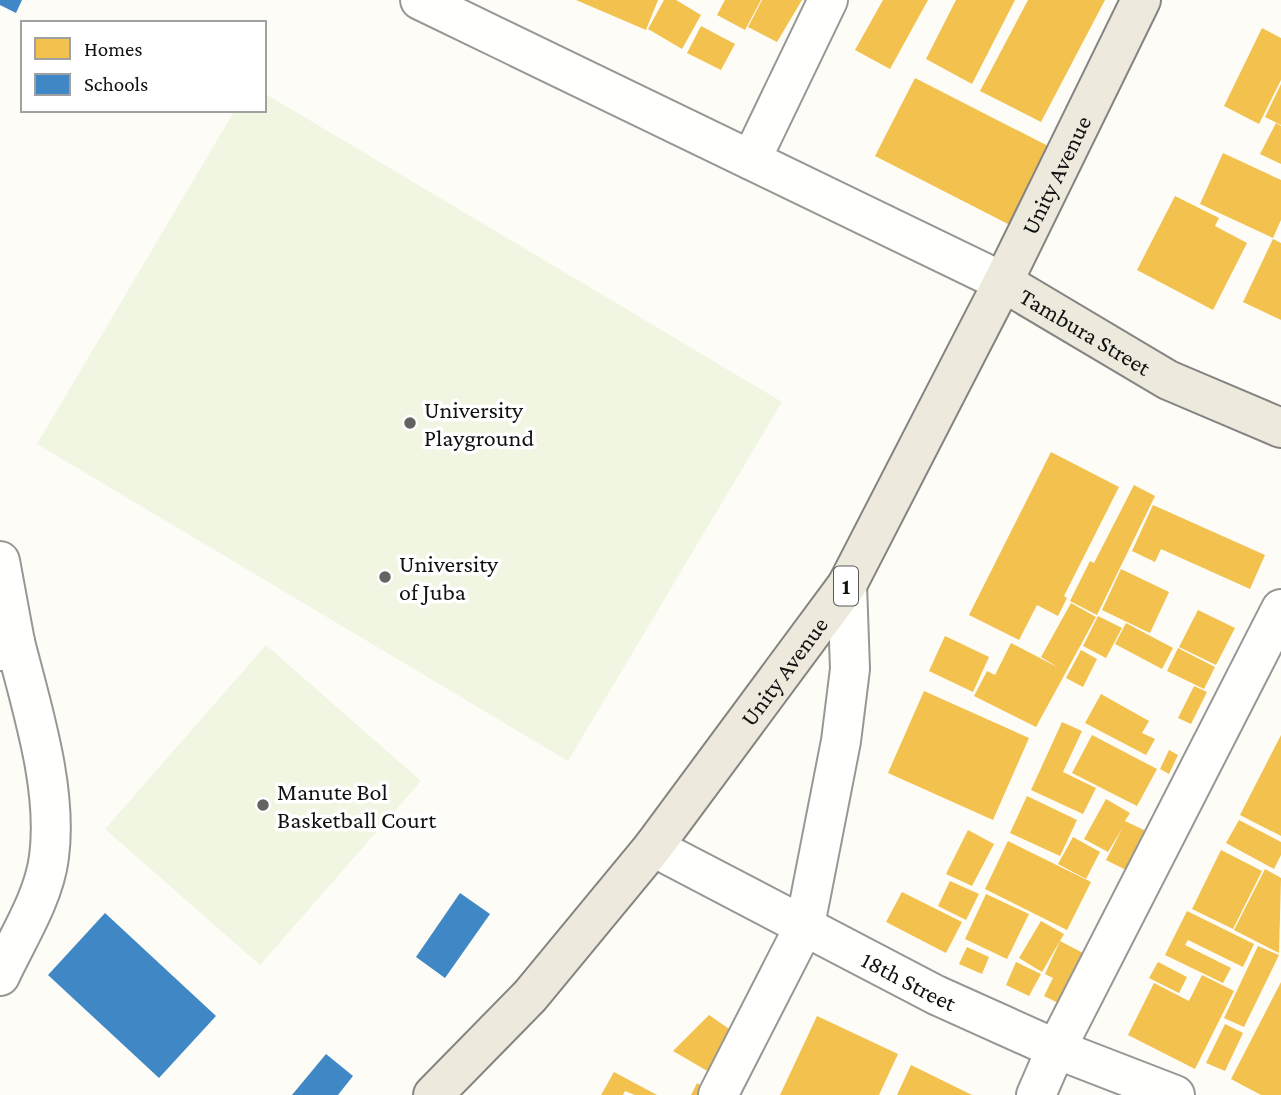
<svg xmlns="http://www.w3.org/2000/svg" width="1281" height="1095" viewBox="0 0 1281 1095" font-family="'Crimson Pro',serif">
<rect width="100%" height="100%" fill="#fdfcf7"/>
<g fill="#f0f6e1">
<path d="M264,93L782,402L568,761L37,444L235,110H264Z"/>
<path d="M266,645L421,781L260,965L105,829Z"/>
</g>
<g fill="#f2c14e">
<path d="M576,0H658L646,30Z"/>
<path d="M664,0H676L701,15L682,49L648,29Z"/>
<path d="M725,0H761L745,30L717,15Z"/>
<path d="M762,0H802L777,42L748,27Z"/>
<path d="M883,0H928L890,69L855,50Z"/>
<path d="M956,0H1015L972,84L926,59Z"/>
<path d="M1028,0H1105L1041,122L980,91Z"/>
<path d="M701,26L735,44L721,70L687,53Z"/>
<path d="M1262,28L1281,38V80L1259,124L1224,106Z"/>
<path d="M915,78L1050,147L1010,225L875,156Z"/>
<path d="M1281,84V125L1265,117Z"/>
<path d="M1276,123L1281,126V164L1260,154Z"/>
<path d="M1223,153L1281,180V220L1273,238L1200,204Z"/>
<path d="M1175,196L1219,218L1215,226L1247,243L1213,310L1137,270Z"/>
<path d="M1273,239L1281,243V320L1243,302Z"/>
<path d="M1051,452L1119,487L1064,596L1067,598L1058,616L1037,605L1019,640L969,615Z"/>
<path d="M1134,485L1155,496L1097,615L1070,601L1090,561L1094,563Z"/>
<path d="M1153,505L1265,555L1250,589L1161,549L1155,562L1132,551Z"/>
<path d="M1121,569L1169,592L1150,633L1102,610Z"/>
<path d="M1071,603L1096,617L1036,727L974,696L987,671L995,675L1011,643L1059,668L1041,657Z"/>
<path d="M1198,610L1235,628L1216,665L1179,647Z"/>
<path d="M1098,616L1122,628L1106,658L1083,646Z"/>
<path d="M1126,623L1173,648L1162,669L1115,644Z"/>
<path d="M945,636L989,657L973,692L929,671Z"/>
<path d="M1178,648L1215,667L1204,689L1167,671Z"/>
<path d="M1081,650L1097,659L1083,687L1066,678Z"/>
<path d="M1194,686L1207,692L1191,724L1178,718Z"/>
<path d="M924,691L1029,738L993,820L888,773Z"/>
<path d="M1101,694L1149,721L1142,733L1155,739L1146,755L1085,723Z"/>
<path d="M1062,722L1082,731L1063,772L1096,788L1083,814L1031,790Z"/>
<path d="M1092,735L1157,769L1137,806L1072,773Z"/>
<path d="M1281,735V836L1240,815Z"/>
<path d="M1169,750L1178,755L1169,774L1160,769Z"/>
<path d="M1027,796L1077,820L1060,856L1010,833Z"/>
<path d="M1106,799L1130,813L1125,821L1148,832L1128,871L1106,860L1123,827L1108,852L1084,839Z"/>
<path d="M1239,820L1281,842V855L1274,869L1226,843Z"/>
<path d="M968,830L994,844L972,886L946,874Z"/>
<path d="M1073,837L1100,852L1086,879L1058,864Z"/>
<path d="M1008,841L1091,882L1067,930L985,889Z"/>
<path d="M1221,850L1262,871L1233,929L1192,909Z"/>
<path d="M1265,869L1281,878L1279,953L1234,930Z"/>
<path d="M950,881L979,894L966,920L938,906Z"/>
<path d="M902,892L962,922L946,953L886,922Z"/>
<path d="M986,894L1029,914L1007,959L965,939Z"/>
<path d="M1187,911L1254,944L1243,967L1188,940L1185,945L1231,968L1223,983L1165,955Z"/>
<path d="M1041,921L1064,934L1042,972L1019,958Z"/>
<path d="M1060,941L1083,953L1058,1003L1044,996L1053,978L1045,974Z"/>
<path d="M1258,946L1279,955L1244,1027L1224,1018Z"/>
<path d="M967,947L989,957L982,974L959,964Z"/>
<path d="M1016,962L1041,974L1029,996L1006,985Z"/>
<path d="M1158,962L1187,977L1179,993L1149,978Z"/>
<path d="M1202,975L1234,991L1195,1069L1128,1035L1154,983L1189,1001Z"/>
<path d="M1281,982V1095H1261L1231,1079Z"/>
<path d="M709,1015L735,1033L708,1095H691L697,1083L702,1086L709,1072L673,1051Z"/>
<path d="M817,1016L898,1054L879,1095H780Z"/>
<path d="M1225,1024L1243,1033L1225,1071L1206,1063Z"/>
<path d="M911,1065L972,1095H897Z"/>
<path d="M614,1072L657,1095H635L625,1091L623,1095H601Z"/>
</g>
<g fill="#3f88c5">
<path d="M0,0H22L16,13L0,5Z"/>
<path d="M460,893L490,914L445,978L416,957Z"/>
<path d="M105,913L216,1016L159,1078L48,975Z"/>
<path d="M326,1054L353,1076L338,1095H292Z"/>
</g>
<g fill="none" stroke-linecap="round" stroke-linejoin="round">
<defs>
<g id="minor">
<path d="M420,0L1003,282"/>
<path d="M751,160L828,0"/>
<path d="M0,561L15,642L0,651"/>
<path id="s1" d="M653,847L936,995L1056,1049L1175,1095"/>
<path d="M0,976C17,939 44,898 49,857C58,789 32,709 15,642"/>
<path d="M718,1095L805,925L841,741L850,669L847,585"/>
<path d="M1036,1095L1056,1049L1281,609"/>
</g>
<g id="major">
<path id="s2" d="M1003,282L1168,380L1281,428"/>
<path id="s3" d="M433,1095L530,996L653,847L847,585L1003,282L1141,0"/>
</g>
</defs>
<use href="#minor" stroke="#979795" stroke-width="42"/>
<use href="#major" stroke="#858482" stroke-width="42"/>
<use href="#minor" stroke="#fffffe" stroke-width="38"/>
<use href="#major" stroke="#ede9dc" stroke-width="38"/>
</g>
<g fill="#646362" stroke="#fff" stroke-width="2.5">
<circle cx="410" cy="423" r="7"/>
<circle cx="385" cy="577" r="7"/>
<circle cx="263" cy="805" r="7"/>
</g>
<g text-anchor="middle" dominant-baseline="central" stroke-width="7" stroke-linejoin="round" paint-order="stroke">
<rect fill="#fff" stroke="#585858" stroke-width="2" x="834" y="566.5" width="24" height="39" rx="5"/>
<g font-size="23" font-weight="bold" fill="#111">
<text x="846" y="586">1</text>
</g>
<g font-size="24" fill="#111" stroke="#fff">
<text stroke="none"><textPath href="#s3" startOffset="1118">Unity Avenue</textPath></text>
<text stroke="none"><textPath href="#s2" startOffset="96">Tambura Street</textPath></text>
<text stroke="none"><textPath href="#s3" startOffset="551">Unity Avenue</textPath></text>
<text stroke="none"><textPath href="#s1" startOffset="289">18th Street</textPath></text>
</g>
<g font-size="24" fill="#111" stroke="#fff" text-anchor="start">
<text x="424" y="409">University<tspan x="424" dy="28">Playground</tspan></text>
<text x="399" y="563">University<tspan x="399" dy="28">of Juba</tspan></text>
<text x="277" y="791">Manute Bol<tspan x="277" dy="28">Basketball Court</tspan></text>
</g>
</g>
<rect x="21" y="21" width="245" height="91" fill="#ffffff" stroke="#a0a0a0" stroke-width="2"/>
<rect x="35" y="38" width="35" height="21" fill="#f2c14e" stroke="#a0a0a0" stroke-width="2"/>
<text x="84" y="56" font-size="21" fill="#111111">Homes</text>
<rect x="35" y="74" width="35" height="21" fill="#3f88c5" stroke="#a0a0a0" stroke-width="2"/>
<text x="84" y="91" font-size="21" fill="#111111">Schools</text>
</svg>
